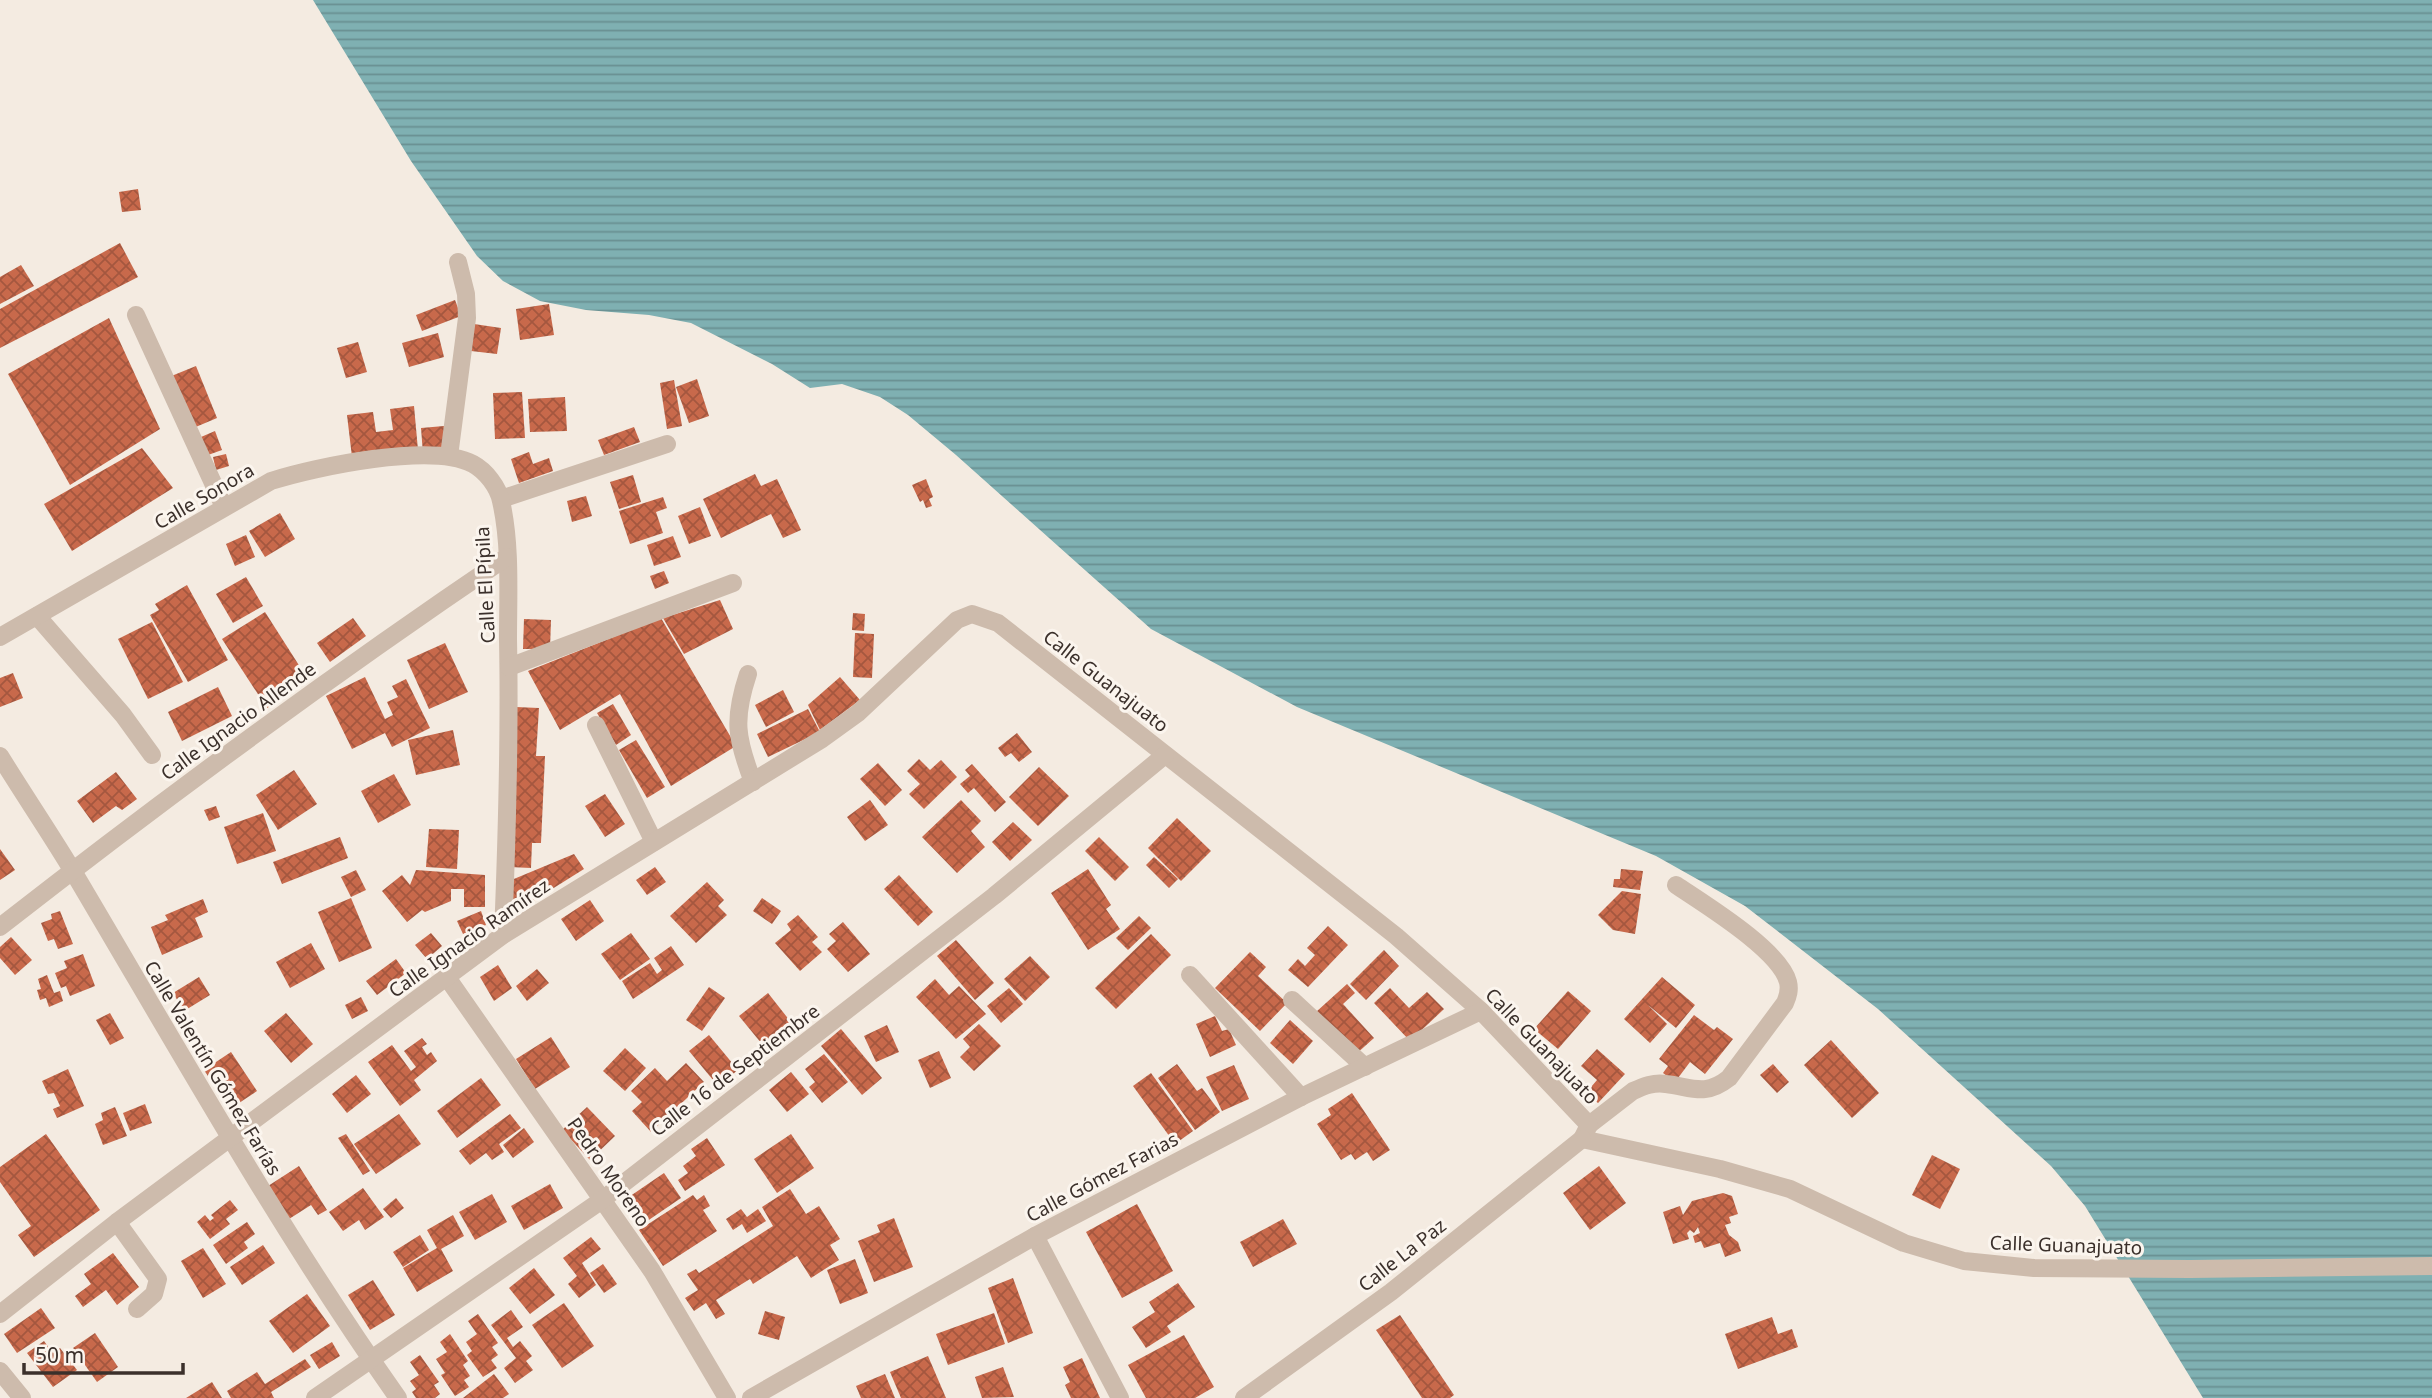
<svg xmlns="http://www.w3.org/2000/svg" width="2432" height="1398" viewBox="0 0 2432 1398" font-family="'Noto Sans',sans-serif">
<defs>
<pattern id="water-rules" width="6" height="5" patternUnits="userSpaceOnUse" patternTransform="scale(1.75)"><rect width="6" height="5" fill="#7fb0b2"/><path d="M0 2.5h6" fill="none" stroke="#699091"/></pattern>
<pattern id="building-cross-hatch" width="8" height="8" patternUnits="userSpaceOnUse" patternTransform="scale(1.75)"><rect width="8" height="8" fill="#c8694b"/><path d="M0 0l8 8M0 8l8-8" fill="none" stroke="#a4573f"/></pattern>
</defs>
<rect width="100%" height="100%" fill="#f4ebe1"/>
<path fill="url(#water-rules)" d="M313,0H2432V1398H2203L2085,1206L2051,1166L1878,1009L1745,906L1656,856L1297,707L1151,629L956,455L908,415L880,397L842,384L810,388L772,364L691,323L649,315L586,310L540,301L503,281L477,256L411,161Z"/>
<g fill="url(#building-cross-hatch)">
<path d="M138,189L141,210L122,212L119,192Z"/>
<path d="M120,243L138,277L0,348V309Z"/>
<path d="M21,265L34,286L0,304V277Z"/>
<path d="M455,300L461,316L422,331L416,315Z"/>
<path d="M549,304L554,335L520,340L516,309Z"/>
<path d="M109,318L160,429L70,485L8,374Z"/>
<path d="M474,324L501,328L497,354L471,351Z"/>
<path d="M438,333L444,357L409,367L402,343Z"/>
<path d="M358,342L367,372L346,378L337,348Z"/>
<path d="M196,366L217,418L191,429L169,377Z"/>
<path d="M697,379L709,416L689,423L676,387Z"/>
<path d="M674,380L682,426L667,429L660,383Z"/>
<path d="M522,392L525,438L495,439L493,393Z"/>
<path d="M565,397L567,431L530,432L528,399Z"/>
<path d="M414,406L418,450L352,457L347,415L373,412L376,432L393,430L390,409Z"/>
<path d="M444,426L446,452L423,454L421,428Z"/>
<path d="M634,427L640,442L604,455L598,440Z"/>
<path d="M215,431L222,450L208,455L201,437Z"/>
<path d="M142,448L173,488L72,551L44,504Z"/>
<path d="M529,452L533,464L549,458L553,471L519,483L511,459Z"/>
<path d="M226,454L229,466L216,470L213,457Z"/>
<path d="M755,474L761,486L777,479L801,530L783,538L771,514L721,538L703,499Z"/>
<path d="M633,475L641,502L619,509L610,482Z"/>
<path d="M926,479L933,497L929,499L932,506L926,508L923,500L920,502L912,485Z"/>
<path d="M586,496L592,516L572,522L567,501Z"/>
<path d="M663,497L667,508L656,512L663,533L630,544L619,511Z"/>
<path d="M700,507L711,536L689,544L678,516Z"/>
<path d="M280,513L295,539L265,557L249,531Z"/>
<path d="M246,535L255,557L235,566L226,544Z"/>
<path d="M673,536L681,557L654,566L647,545Z"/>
<path d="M664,571L669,583L655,589L650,576Z"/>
<path d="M246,577L263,606L233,623L216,594Z"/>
<path d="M187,585L228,660L188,682L150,615L159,610L155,604Z"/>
<path d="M720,600L733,629L684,654L663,618Z"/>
<path d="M265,612L309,681L267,708L222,639Z"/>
<path d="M853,613L865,614L864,631L852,630Z"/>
<path d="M353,618L366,636L330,662L317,643Z"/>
<path d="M661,618L736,746L671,786L620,694L560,730L528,671Z"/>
<path d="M524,619L551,620L550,649H523Z"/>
<path d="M152,622L183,682L148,699L118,639Z"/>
<path d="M855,633L874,634L872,678L853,677Z"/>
<path d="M445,643L468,692L429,709L407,660Z"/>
<path d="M13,673L23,698L0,707V678Z"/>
<path d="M365,677L385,719L393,715L387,702L398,697L392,686L406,679L430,728L392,747L385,733L352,749L326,696Z"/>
<path d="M840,677L860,700L820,730L808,705Z"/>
<path d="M218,687L232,716L182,741L168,712Z"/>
<path d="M783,690L794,712L766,727L755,705Z"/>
<path d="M613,704L631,735L616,745L597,713Z"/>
<path d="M516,707L539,708L536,756H545L541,843H532L531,868L509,867Z"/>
<path d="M808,709L820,732L768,757L757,734Z"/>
<path d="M453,730L460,765L416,775L408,740Z"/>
<path d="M1017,733L1032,752L1019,762L1011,753L1005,757L998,748Z"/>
<path d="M636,740L665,787L647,798L619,750Z"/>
<path d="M919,759L930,770L941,760L957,777L924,809L909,794L920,784L907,771Z"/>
<path d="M878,763L902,790L885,806L860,779Z"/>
<path d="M972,764L1006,802L995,812L974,788L968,793L960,784L970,776L965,770Z"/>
<path d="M1039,767L1069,796L1038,826L1009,797Z"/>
<path d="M294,770L317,804L278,830L256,795Z"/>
<path d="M116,772L137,799L122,810L116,806L93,823L77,801Z"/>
<path d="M394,774L411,805L378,823L361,791Z"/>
<path d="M605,794L625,824L605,837L585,806Z"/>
<path d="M870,800L888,825L865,841L847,817Z"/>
<path d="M961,800L981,821L971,831L985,847L957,873L922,837Z"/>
<path d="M216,806L220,817L209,821L204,810Z"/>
<path d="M263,813L276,851L237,864L224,827Z"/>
<path d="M1177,818L1211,851L1181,881L1148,848Z"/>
<path d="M1013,822L1032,840L1010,861L992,842Z"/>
<path d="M429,829L459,830L457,869L426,867Z"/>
<path d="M340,837L348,858L282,884L273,862Z"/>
<path d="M1099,837L1129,867L1115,881L1085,851Z"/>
<path d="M0,849L15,870L0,880Z"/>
<path d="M574,854L584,869L509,916V881Z"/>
<path d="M1154,857L1178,879L1169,888L1146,865Z"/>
<path d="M655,867L666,882L647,895L636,880Z"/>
<path d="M1088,869L1111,905L1106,909L1120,929L1088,950L1051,893Z"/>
<path d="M1621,869L1643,871L1640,890L1613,887L1614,879H1620Z"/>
<path d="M356,870L366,890L351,897L341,877Z"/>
<path d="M416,870L485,875V907H464V889H451V901L425,912L422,910L407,922L382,891L402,875L410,885Z"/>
<path d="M899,875L933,912L918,926L884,889Z"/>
<path d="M707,882L724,900L718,906L727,915L696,943L670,916Z"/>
<path d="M1622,891L1641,894L1635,934L1613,930L1598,915Z"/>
<path d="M351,898L372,948L339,962L318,912Z"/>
<path d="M762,898L781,911L772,924L753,911Z"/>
<path d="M203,899L208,912L195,918L203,937L162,955L151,927L168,920L165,915Z"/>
<path d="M590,900L604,921L576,941L561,919Z"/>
<path d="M60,911L73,944L58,949L54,939L48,941L41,923L52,919L51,914Z"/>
<path d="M481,911L486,925L463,934L457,921Z"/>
<path d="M798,915L818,937L812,942L822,952L800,971L775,943L791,930L787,924Z"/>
<path d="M1139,916L1151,928L1128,950L1116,938Z"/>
<path d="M843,922L870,954L848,972L827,949L836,941L829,934Z"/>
<path d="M1328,926L1348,945L1308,987L1288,970L1298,959L1305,966L1315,955L1307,948Z"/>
<path d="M431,933L442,946L427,959L415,945Z"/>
<path d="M631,933L650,959L620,980L601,954Z"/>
<path d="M1151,934L1171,955L1116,1009L1095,988Z"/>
<path d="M11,937L32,960L15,975L0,958V947Z"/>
<path d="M956,940L994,983L975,1000L937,956Z"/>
<path d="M311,943L325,969L290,988L276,962Z"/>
<path d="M671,946L684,965L633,999L622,981L650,963L657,974L662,970L654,958Z"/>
<path d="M1384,950L1399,966L1366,1000L1350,984Z"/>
<path d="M1250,952L1266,967L1258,976L1287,1003L1260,1031L1215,988Z"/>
<path d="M83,954L95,986L70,996L66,986L61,988L55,973L67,968L64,961Z"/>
<path d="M1030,956L1050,977L1025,1001L1004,979Z"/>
<path d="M396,959L406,973L377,995L366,981Z"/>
<path d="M498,965L512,988L494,1001L480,977Z"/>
<path d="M537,969L549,983L527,1001L516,986Z"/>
<path d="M47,975L54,993L60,991L63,1001L49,1007L46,998L40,1000L37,990L41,989L38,979Z"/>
<path d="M199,977L210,995L184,1011L173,993Z"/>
<path d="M1662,977L1695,1005L1676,1028L1648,1005L1667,1024L1650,1043L1624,1019Z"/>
<path d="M935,979L949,995L959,986L986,1014L956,1039L916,997Z"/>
<path d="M1347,984L1355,993L1343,1004L1374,1038L1355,1055L1316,1012Z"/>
<path d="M709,987L725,998L702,1031L686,1020Z"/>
<path d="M1009,988L1023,1004L1001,1023L987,1006Z"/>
<path d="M1390,988L1409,1008L1427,992L1444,1009L1410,1041L1374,1003Z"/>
<path d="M1568,991L1591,1011L1558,1049L1534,1029Z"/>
<path d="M768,993L794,1026L766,1049L739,1016Z"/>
<path d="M361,997L368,1011L352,1019L345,1005Z"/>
<path d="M110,1013L124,1038L110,1045L96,1020Z"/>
<path d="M286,1013L313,1044L291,1063L264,1031Z"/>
<path d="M1694,1015L1714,1030L1717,1027L1733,1039L1705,1074L1690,1062L1675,1082L1663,1073L1668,1066L1659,1059Z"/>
<path d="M1215,1016L1222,1031L1229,1029L1236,1045L1210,1057L1196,1024Z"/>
<path d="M1290,1020L1313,1041L1293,1064L1270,1043Z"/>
<path d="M979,1024L1001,1046L974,1071L960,1057L970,1047L963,1039Z"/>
<path d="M887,1025L899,1052L876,1062L864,1036Z"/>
<path d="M841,1029L882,1078L862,1095L821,1046Z"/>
<path d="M709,1035L738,1070L718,1086L689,1051Z"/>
<path d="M551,1037L570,1067L535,1089L516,1059Z"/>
<path d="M422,1038L427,1044L422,1047L427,1055L431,1052L437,1061L414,1080L421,1090L400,1106L368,1062L392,1045L411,1071L416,1067L404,1051Z"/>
<path d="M1831,1040L1879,1093L1852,1118L1804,1065Z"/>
<path d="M625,1048L646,1068L625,1091L603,1071Z"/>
<path d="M1597,1049L1625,1074L1598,1103L1586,1093L1597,1080L1581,1066Z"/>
<path d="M939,1051L951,1078L930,1088L918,1060Z"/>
<path d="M231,1052L257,1091L230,1109L204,1070Z"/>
<path d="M824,1054L848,1082L822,1103L809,1087L815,1082L805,1069Z"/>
<path d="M686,1063L704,1082L651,1132L632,1111L642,1102L631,1091L655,1068L667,1081Z"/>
<path d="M1177,1064L1197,1091L1202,1088L1220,1112L1195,1130L1158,1078Z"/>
<path d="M1773,1064L1789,1082L1777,1093L1760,1075Z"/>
<path d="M1234,1065L1249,1099L1222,1111L1206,1077Z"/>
<path d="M68,1069L84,1106L57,1118L53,1109L60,1106L54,1093L48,1094L42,1081Z"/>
<path d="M791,1072L809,1094L787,1112L769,1090Z"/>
<path d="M1151,1073L1193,1131L1175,1144L1133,1086Z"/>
<path d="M356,1075L371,1094L347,1113L332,1094Z"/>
<path d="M481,1078L501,1105L457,1138L437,1111Z"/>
<path d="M1352,1093L1390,1150L1373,1161L1367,1152L1355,1160L1351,1154L1341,1160L1317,1124L1331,1115L1328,1109Z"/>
<path d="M145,1104L152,1123L130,1131L123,1113Z"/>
<path d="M115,1107L127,1136L103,1145L95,1124L103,1120L101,1113Z"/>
<path d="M587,1107L615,1136L590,1160L562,1130Z"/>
<path d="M399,1114L421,1144L376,1174L354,1144Z"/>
<path d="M510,1114L521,1128L499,1144L504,1152L492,1160L486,1153L470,1165L459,1151Z"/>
<path d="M524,1128L534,1142L513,1158L503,1145Z"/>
<path d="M46,1134L100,1210L34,1257L18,1235L31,1226L0,1182V1167Z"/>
<path d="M346,1134L370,1171L363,1175L338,1138Z"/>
<path d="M791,1134L814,1168L777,1193L754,1159Z"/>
<path d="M707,1138L725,1165L685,1191L678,1180L688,1173L683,1166L696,1156L691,1149Z"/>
<path d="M1932,1155L1960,1169L1940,1209L1912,1195Z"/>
<path d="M299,1166L327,1210L318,1215L311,1205L289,1219L268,1186Z"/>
<path d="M1599,1166L1626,1203L1590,1230L1563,1193Z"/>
<path d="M664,1173L681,1198L640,1226L623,1201Z"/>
<path d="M550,1184L563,1208L524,1230L511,1206Z"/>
<path d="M363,1188L384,1217L365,1230L359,1220L343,1231L329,1212Z"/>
<path d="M790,1189L806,1214L819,1206L840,1239L830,1245L839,1260L811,1278L797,1256L753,1284L750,1279L716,1300L725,1314L716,1319L706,1303L694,1311L685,1298L698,1290L687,1274L696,1269L699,1273L773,1226L762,1207Z"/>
<path d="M1723,1193L1732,1196L1738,1214L1729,1217L1731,1223L1725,1225L1729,1235L1738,1242L1741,1251L1725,1257L1720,1243L1704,1248L1701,1241L1695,1243L1693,1236L1700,1233L1698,1227L1694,1233L1690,1230L1687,1233L1689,1239L1673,1244L1663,1212L1680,1206L1683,1215L1692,1201Z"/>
<path d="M492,1194L507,1222L475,1240L459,1212Z"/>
<path d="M693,1195L697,1200L704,1195L710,1206L703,1210L717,1231L663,1266L639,1230Z"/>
<path d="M396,1198L404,1208L391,1218L383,1209Z"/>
<path d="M230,1200L238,1210L226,1219L230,1224L210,1239L197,1222L205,1215L210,1221L214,1218L211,1215Z"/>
<path d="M1137,1204L1173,1271L1122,1298L1086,1232Z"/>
<path d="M741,1209L747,1217L758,1209L766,1221L747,1233L742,1224L733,1230L726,1219Z"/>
<path d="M453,1215L464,1236L441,1249L453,1271L417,1292L403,1268L437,1248L427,1230Z"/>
<path d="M894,1218L913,1267L874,1282L858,1241L880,1232L877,1225Z"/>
<path d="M1283,1219L1297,1244L1253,1267L1240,1242Z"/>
<path d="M247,1222L255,1234L244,1242L248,1248L226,1264L213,1245Z"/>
<path d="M420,1235L429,1250L403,1267L393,1252Z"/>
<path d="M591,1237L601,1249L582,1263L596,1285L579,1298L568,1284L577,1276L563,1258Z"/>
<path d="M263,1245L275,1263L242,1285L230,1267Z"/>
<path d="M203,1248L226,1284L203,1298L181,1261Z"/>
<path d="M113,1253L139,1287L117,1305L106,1290L83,1307L75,1296L91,1284L84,1274Z"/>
<path d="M855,1259L868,1293L840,1304L827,1270Z"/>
<path d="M603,1264L617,1284L604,1293L590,1273Z"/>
<path d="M534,1268L555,1295L530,1314L509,1288Z"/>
<path d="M1013,1278L1033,1333L1008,1343L988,1288Z"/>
<path d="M373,1280L395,1315L370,1330L348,1295Z"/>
<path d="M1178,1283L1195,1307L1167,1326L1171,1332L1146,1348L1132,1327L1155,1312L1149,1302Z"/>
<path d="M307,1294L330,1326L293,1353L269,1321Z"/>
<path d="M564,1303L594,1346L562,1368L532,1325Z"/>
<path d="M41,1308L55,1328L17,1353L4,1334Z"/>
<path d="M511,1310L523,1327L507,1338L513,1347L520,1341L532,1356L526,1361L533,1370L515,1383L504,1368L516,1358L491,1325Z"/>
<path d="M765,1311L785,1317L779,1340L758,1334Z"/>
<path d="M994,1313L1005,1344L948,1365L936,1334Z"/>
<path d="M478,1314L498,1343L492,1347L498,1355L491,1360L497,1368L483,1377L467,1355L472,1351L466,1342L477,1334L468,1321Z"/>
<path d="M1400,1315L1454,1395L1450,1398H1422L1376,1330Z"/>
<path d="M1772,1317L1778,1334L1792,1329L1798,1347L1738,1369L1725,1334Z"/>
<path d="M95,1333L118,1367L97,1382L73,1348Z"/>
<path d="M450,1334L468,1361L463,1365L470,1376L464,1380L469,1387L455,1396L441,1375L445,1373L436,1359L447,1352L440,1342Z"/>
<path d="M1184,1335L1214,1387L1195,1398H1146L1128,1365Z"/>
<path d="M44,1341L53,1353L60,1348L77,1370L53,1387L27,1353Z"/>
<path d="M332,1342L340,1356L319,1369L310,1355Z"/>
<path d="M420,1355L439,1382L434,1385L440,1394L435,1398H416L412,1392L416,1389L410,1381L419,1375L410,1362Z"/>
<path d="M928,1356L946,1398H901L890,1372Z"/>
<path d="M1082,1358L1100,1398H1071L1065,1385L1070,1382L1063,1367Z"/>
<path d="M305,1359L311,1367L271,1392L274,1398H231L227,1391L257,1372L265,1384Z"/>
<path d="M1003,1367L1014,1397L982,1398L975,1377Z"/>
<path d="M494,1374L509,1394L503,1398H463Z"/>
<path d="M885,1374L895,1398H861L856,1386Z"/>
<path d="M212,1382L222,1398H186Z"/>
</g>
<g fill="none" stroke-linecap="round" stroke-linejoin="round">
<g stroke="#cdbbac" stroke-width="18">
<path d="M136,315L224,507"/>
<path d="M449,456L467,318L466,294L458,262"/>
<path d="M501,499L667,444"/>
<path d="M37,616L123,715L152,755"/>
<path d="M0,637L271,481C315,467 432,442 473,464C486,471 498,487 501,501C511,545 508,594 508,639C510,738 507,836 503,935"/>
<path d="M509,667L733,583"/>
<path d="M748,674C733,719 736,738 753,782"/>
<path d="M596,725L654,842"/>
<path d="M0,756C24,795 50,833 74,873C179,1050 279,1229 398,1398"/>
<path d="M0,927C165,798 334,674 507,557"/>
<path d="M1190,975L1301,1097"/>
<path d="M446,976L652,1271L727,1398"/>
<path d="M1292,1000L1365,1067"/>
<path d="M1589,1125L1633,1091C1644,1086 1654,1082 1666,1084C1692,1087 1705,1097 1729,1078L1785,1003C1788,996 1790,990 1788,982C1780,950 1704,904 1676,885"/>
<path d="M117,1222L158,1279L154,1294L137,1309"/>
<path d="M1035,1236L1120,1398"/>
<path d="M0,1314L117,1222L503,935L822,739L858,713L957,620L972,614L998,623L1396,936L1481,1011L1589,1125L1582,1139L1720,1169L1790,1189L1904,1243L1964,1261L2034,1268L2190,1269L2432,1266"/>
<path d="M0,1371L22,1398"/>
<path d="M315,1398L602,1200L994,896L1165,755"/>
<path d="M751,1398L1035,1236L1301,1097L1481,1011"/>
<path d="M1244,1398L1391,1292L1582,1139"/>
</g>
</g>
<g text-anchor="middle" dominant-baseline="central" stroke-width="6" stroke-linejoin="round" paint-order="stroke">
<g font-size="19" fill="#3b302b" stroke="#fbf5ee">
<text transform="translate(204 496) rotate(-30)">Calle Sonora</text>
<text transform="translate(485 585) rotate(-93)">Calle El Pípila</text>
<text transform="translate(1106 681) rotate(38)">Calle Guanajuato</text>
<text transform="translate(238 721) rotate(-36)">Calle Ignacio Allende</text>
<text transform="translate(469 938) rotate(-35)">Calle Ignacio Ramírez</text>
<text transform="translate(1542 1046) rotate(46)">Calle Guanajuato</text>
<text transform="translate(213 1068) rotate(59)">Calle Valentín Gómez Farías</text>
<text transform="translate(735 1070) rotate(-37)">Calle 16 de Septiembre</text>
<text transform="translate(609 1172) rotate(55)">Pedro Moreno</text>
<text transform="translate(1102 1177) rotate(-28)">Calle Gómez Farias</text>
<text transform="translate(2066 1245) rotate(2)">Calle Guanajuato</text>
<text transform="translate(1402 1255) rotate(-38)">Calle La Paz</text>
</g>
</g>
<path d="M24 1363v10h159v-10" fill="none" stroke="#3b302b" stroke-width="3.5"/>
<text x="35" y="1363" font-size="21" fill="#3b302b" stroke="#fbf5ee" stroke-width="5" paint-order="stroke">50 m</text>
</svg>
